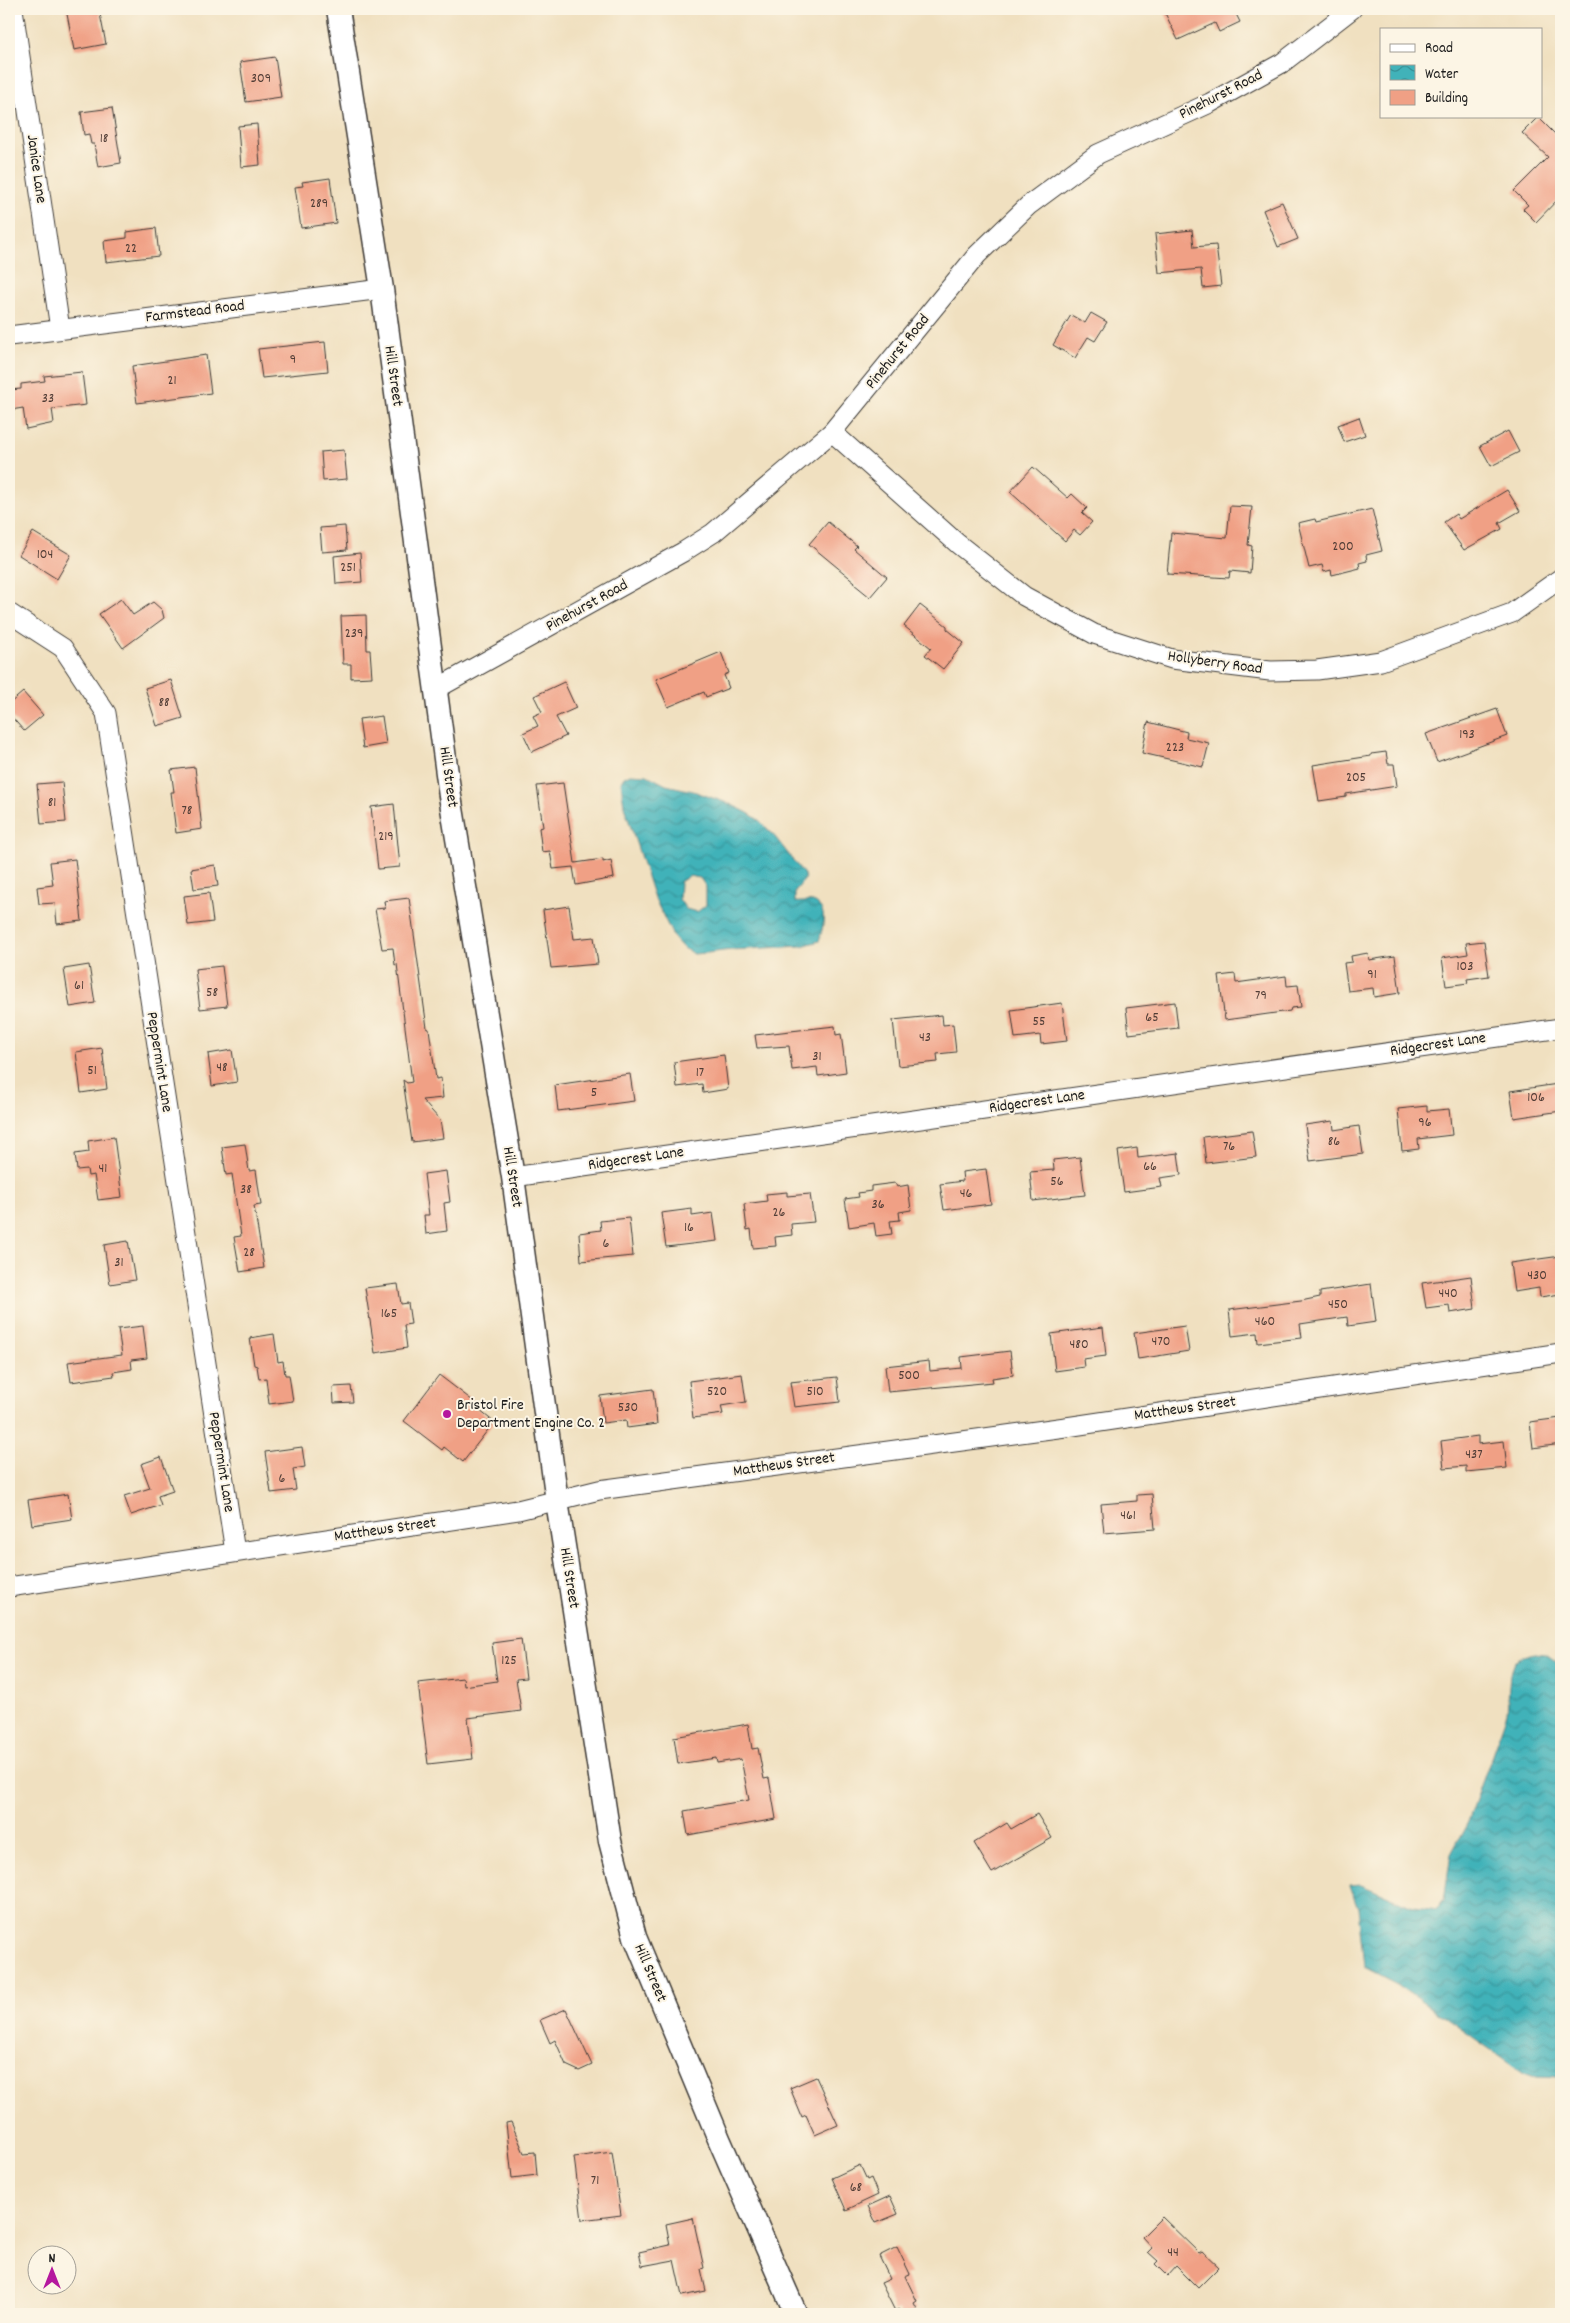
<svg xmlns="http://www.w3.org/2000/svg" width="1570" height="2323" viewBox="0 0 1570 2323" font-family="Dekko,sans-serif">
<defs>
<pattern id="water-waves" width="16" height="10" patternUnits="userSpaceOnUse" patternTransform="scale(1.25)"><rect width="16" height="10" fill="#41b2b9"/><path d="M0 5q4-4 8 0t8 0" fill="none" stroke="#369096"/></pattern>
</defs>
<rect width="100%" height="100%" fill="#fcf5e5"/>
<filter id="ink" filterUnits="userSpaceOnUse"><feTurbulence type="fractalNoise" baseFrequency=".02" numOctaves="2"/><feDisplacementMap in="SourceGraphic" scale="10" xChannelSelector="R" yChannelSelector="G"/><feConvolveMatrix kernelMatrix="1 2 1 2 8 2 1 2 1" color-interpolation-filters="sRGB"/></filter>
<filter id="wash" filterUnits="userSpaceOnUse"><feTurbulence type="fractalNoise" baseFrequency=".0096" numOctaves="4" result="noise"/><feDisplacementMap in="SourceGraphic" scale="20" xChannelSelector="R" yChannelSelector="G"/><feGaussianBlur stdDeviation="1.12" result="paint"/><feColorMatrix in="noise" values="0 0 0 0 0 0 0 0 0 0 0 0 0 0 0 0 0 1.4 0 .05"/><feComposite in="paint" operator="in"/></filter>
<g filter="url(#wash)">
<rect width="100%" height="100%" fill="#f0e0c0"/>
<g fill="url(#water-waves)" stroke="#2e676a" fill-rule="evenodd">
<path d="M630,774L647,775L666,785L693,791L730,804L748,813L759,820L772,833L803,873L806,878L795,891V902C801,903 810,900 815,903C829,910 822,930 819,941L802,946L731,950L707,953L694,954L683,948L674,938L653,895L624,806L621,782L624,777ZM689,876L700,878L706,887V905L697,912L686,909L679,899L680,882Z"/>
<path d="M1535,1653L1546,1654L1561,1665V2078L1535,2077L1524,2073L1397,1984L1364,1967L1358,1908L1350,1886L1361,1885L1414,1907L1437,1910L1444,1901L1451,1854L1468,1822L1507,1713L1510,1673L1514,1662L1524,1656Z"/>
</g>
<g id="blocks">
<g fill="#f0a085">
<path d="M66,9H99L106,44L74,50Z"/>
<path d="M1174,9H1246L1236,14L1240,22L1219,32L1215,23L1178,40L1165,13Z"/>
<path d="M275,57L281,97L246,102L240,62Z"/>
<path d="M112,108L121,163L98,167L94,144H91L89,134L84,135L81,112Z"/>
<path d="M1538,117L1561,140V196L1536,222L1523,209L1528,205L1514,191L1548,157L1522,133Z"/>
<path d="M257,124L260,165L241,167L238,126Z"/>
<path d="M330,178L336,223L301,228L295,187L303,186L302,182Z"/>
<path d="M1282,202L1298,239L1278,247L1263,210Z"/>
<path d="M156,228L159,256L106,262L104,241L127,238V232Z"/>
<path d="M1192,230L1194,247L1216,245L1221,286L1203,288L1201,269L1159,273L1155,234Z"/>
<path d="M1091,313L1107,322L1095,341L1088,337L1075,358L1053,345L1071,315L1085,323Z"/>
<path d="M325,342L328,371L262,378L258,349Z"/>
<path d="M206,355L211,393L137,403L132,366Z"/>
<path d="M82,372L86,405L52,409L54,423L26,429L23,408L11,410L9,390L21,389V384L45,381L44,376Z"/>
<path d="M1359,417L1365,435L1344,442L1338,425Z"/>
<path d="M1508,431L1519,452L1491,466L1480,446Z"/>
<path d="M344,450L347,479L323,481L321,452Z"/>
<path d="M1033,467L1068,498L1072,494L1087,508L1082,513L1092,522L1080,535L1074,530L1065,541L1010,492Z"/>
<path d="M1507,490L1520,511L1499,523L1502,529L1464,550L1444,522L1456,514L1459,519Z"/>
<path d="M1230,506L1252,507L1248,545L1252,546L1250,573L1230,571L1229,578L1167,574L1171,533L1227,538Z"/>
<path d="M1372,509L1382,551L1366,555L1367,561L1359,563L1360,568L1332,575L1331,570L1324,572L1322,565L1309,568L1298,523L1315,519L1316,522Z"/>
<path d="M828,522L857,546L854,549L887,577L870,597L854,584L855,582L809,544Z"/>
<path d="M345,526L347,550L322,552L320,528Z"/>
<path d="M33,532L71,555L57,579L19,555Z"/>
<path d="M360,553L362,582L336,584L334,556Z"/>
<path d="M121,599L133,615L153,602L162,610L164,618L123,648L99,614Z"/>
<path d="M920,605L947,626V629L964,643L943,669L925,655L931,648L904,626Z"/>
<path d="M366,615L367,650H370L372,677L351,678V664H343L341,616Z"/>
<path d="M721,652L729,673L724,675L729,688L706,697L704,692L668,707L656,679Z"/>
<path d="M171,680L183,718L157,726L145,688Z"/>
<path d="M564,682L576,708L556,717L566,736L532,752L523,733L538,726L533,716L542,712L534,696Z"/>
<path d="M23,692L43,715L24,731L9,714V704Z"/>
<path d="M1497,709L1507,736L1437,762L1426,734Z"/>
<path d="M382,716L386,744L363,748L359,719Z"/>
<path d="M1148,722L1187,732L1186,738L1209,743L1203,767L1142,753Z"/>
<path d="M1386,752L1388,764H1394L1397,786L1346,794V797L1319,801L1313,765L1371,756V754Z"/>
<path d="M195,767L202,829L176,833L171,792H174L171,770Z"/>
<path d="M62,782L66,822L41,824L37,784Z"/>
<path d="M563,783L575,863L603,859V862L611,860L614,878L576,885L573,867L553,869L550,851L542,852L539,828L543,827L537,786Z"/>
<path d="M394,804L400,867L378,869L371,807Z"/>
<path d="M75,859L82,921L57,924L55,903L39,904L37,887L53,885L50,862Z"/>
<path d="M215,865L218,886L194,889L191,869Z"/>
<path d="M209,893L213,922L188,925L184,896Z"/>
<path d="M409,898L427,1028L429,1029L436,1079L441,1078L443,1098L422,1100L440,1120L443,1138L412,1142L403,1080L407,1083L412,1082L397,964L395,965L393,948L382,949L375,909L385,908L384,901Z"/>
<path d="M569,906L574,939L594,937L598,964L551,968L543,910Z"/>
<path d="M1484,941L1489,976L1467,979L1468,983L1446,986L1442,958L1468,954L1466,943Z"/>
<path d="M1368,953L1369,960L1395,956L1400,993L1374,997L1373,988L1348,991L1344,963L1352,962L1351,956Z"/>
<path d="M89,965L95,1003L70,1007L64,969Z"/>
<path d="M222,966L227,1006L200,1009L195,969Z"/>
<path d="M1235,974L1236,983L1286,976L1287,986L1298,985L1301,1007L1291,1008L1290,1011L1225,1020L1219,976Z"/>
<path d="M1175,1002L1178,1028L1129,1034L1126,1008Z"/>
<path d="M1062,1003L1067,1041L1041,1044L1040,1035L1015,1038L1011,1010Z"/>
<path d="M942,1015L943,1025L953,1024L956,1052L937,1054L938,1062L898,1066L893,1020Z"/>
<path d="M835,1026L836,1035L841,1034L846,1072L818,1076L817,1067L792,1070L789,1046L757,1048L755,1035Z"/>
<path d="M102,1048L107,1089L81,1093L76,1052Z"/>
<path d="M232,1050L237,1082L212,1086L208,1054Z"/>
<path d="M724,1055L728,1089L703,1093L702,1084L677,1087L674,1062Z"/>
<path d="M630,1074L634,1101L558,1111L555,1085Z"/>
<path d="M1558,1084L1561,1111L1514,1118L1510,1091Z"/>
<path d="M1427,1106V1111L1449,1109L1452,1135L1418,1139L1419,1149L1402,1151L1398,1109Z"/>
<path d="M1333,1121L1334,1130L1359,1126L1363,1154L1310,1161L1305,1125Z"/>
<path d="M1252,1131L1256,1157L1206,1163L1203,1137Z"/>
<path d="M114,1137L122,1197L98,1200L94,1175L88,1176L87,1169L77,1170L75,1154L89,1152L88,1141Z"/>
<path d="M245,1144L249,1171L256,1170L261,1205L254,1206L264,1268L240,1272L234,1237L241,1236L232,1174L226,1175L222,1147Z"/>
<path d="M1137,1148L1138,1158L1178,1153L1181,1175L1160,1178L1162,1187L1124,1192L1118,1151Z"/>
<path d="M1080,1157L1085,1195L1033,1201L1030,1172L1054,1170L1053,1160Z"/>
<path d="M986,1169L991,1204L944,1210L940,1184L963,1181L962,1172Z"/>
<path d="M446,1171L450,1202L444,1203L447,1231L426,1234L424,1215H429L424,1174Z"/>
<path d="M895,1183L897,1187L908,1185L911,1210L899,1212L900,1220L890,1221L892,1234L876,1236L874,1223L849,1227L845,1199L859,1197L858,1193L871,1191V1186Z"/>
<path d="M787,1192V1196L810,1194L814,1222L791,1224L792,1235L775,1237L776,1246L753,1248L751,1229L747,1230L744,1204L767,1201L766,1194Z"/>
<path d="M692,1209V1216L713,1213L717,1241L666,1247L661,1213Z"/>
<path d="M629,1218L633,1256L581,1261L579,1233L601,1230L600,1221Z"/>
<path d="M128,1241L135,1280L110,1284L104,1245Z"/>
<path d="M1561,1256V1294L1540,1297L1539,1288L1514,1292L1510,1263Z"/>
<path d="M1471,1276L1475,1309L1450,1313L1449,1305L1426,1308L1422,1283Z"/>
<path d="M398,1284L401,1304L408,1303L411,1324L404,1325L407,1348L375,1353L365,1288Z"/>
<path d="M1371,1284L1376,1322L1348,1326L1347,1317L1300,1324L1302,1338L1258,1343L1257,1333L1232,1336L1229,1310L1301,1301L1320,1297V1292Z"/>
<path d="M143,1326L147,1358L131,1360L132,1369L113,1372L114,1376L71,1382L68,1362L122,1355L118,1329Z"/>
<path d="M1185,1326L1189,1351L1138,1359L1134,1333Z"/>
<path d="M1103,1327L1106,1356L1083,1359L1084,1367L1055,1371L1051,1334Z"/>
<path d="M274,1334L278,1362L283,1361L285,1375H289L293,1401L269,1404L266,1378L259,1379L257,1366L254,1365L250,1338Z"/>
<path d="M1010,1351L1013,1375L992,1378L993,1382L888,1392L885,1366L929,1361L930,1371L962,1368L961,1357Z"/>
<path d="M742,1374L746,1402L721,1406L723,1414L693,1418L689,1381Z"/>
<path d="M439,1375L477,1404L475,1407L494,1422L463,1462L444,1447L442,1450L404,1421Z"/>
<path d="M837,1377L840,1402L794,1407L790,1382Z"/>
<path d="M351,1386L353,1402L334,1403L333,1387Z"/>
<path d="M653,1389L657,1424L627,1428L626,1420L603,1423L600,1396Z"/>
<path d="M1561,1418V1444L1533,1448L1530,1422Z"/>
<path d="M1478,1436V1444L1504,1441L1507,1468L1466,1472V1466L1444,1468L1441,1441Z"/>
<path d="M302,1447L305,1467L293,1469L296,1490L271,1493L265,1452Z"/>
<path d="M161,1457L173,1491L158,1496L161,1505L131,1515L124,1496L150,1488L141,1464Z"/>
<path d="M68,1494L72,1519L32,1525L28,1500Z"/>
<path d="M1152,1494L1155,1529L1104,1533L1101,1504L1137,1501V1495Z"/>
<path d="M521,1639L526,1678L516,1679L521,1711L468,1718L473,1759L428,1764L418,1683L463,1678L464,1686L497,1681L492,1643Z"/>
<path d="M748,1724L752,1749L758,1748L764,1779L769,1778L776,1819L688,1835L684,1811L749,1800L741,1759L717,1763L716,1758L678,1764L674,1737Z"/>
<path d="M1037,1814L1052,1838L992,1873L974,1843L1007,1823L1011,1829Z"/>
<path d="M566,2009L592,2065L579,2071L566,2065L555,2040L550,2043L540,2020Z"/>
<path d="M816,2077L838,2125L815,2135L806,2115L802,2117L790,2088Z"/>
<path d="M511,2122L524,2153L535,2152L537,2175L512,2178L506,2123Z"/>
<path d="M612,2152L621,2215L582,2220L574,2157Z"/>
<path d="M860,2165L867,2180L871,2178L878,2195L846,2210L832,2178Z"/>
<path d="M890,2196L898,2214L876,2223L868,2206Z"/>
<path d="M1162,2217L1199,2253L1202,2251L1219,2267L1198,2288L1176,2266L1167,2276L1155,2264L1158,2261L1148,2252L1152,2248L1142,2237Z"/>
<path d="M693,2218L704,2268L701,2269L706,2291L682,2296L674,2260L642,2266L639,2252L670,2245L666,2224Z"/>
<path d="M897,2247L910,2274L905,2276L917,2301L914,2303L917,2309L908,2314H901L899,2309L895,2311L881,2283L890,2279L879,2256Z"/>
</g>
</g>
</g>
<g filter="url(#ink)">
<use href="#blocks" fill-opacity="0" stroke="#3c3935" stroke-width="1"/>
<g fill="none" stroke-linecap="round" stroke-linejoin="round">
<defs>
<g id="minor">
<path d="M13,9L60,329"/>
<path d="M9,336L382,289"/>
<path d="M832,432L958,544L1024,596L1094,634L1172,659L1270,671L1317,670L1381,661L1512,613L1561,578"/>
<path d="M9,613L63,648L106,713L235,1552"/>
<path d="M436,689L683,552L713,533L832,432L977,255L1029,205L1098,154L1210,103L1282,63L1352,9"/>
<path d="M513,1177L1561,1028"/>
<path d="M9,1587L518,1510L599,1490L1073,1426L1561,1353"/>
</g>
<path id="tertiary" d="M338,9L382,289L450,796L513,1177L557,1501L610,1841L635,1937L719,2139L796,2314"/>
</defs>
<use href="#minor" stroke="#3c3935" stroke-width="21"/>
<use href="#tertiary" stroke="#3c3935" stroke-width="25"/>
<use href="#minor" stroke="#fff" stroke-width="19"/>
<use href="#tertiary" stroke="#fff" stroke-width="22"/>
</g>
</g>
<circle fill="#b5179e" stroke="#fcf5e5" stroke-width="2" cx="447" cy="1414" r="5"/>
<g text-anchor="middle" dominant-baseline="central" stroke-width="4" stroke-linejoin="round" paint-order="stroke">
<g font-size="14" fill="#513d36">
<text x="261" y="79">309</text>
<text x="104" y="139">18</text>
<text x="319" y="204">289</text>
<text x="131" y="249">22</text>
<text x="293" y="360">9</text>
<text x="172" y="381">21</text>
<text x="48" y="399">33</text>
<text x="1343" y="547">200</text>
<text x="45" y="555">104</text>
<text x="348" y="568">251</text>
<text x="354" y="634">239</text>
<text x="164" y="703">88</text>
<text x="1467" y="735">193</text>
<text x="1175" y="748">223</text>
<text x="1356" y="778">205</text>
<text x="52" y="803">81</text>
<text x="187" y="811">78</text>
<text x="386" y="837">219</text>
<text x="1465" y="967">103</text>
<text x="1372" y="975">91</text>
<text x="79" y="986">61</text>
<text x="212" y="993">58</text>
<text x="1261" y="996">79</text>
<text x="1152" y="1018">65</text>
<text x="1039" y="1022">55</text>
<text x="925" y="1038">43</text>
<text x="817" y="1057">31</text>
<text x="222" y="1068">48</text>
<text x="92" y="1071">51</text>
<text x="700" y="1073">17</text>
<text x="594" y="1093">5</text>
<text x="1536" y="1098">106</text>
<text x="1425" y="1123">96</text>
<text x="1334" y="1142">86</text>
<text x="1229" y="1147">76</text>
<text x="1150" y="1167">66</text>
<text x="103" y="1169">41</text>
<text x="1057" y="1182">56</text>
<text x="246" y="1190">38</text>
<text x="966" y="1194">46</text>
<text x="878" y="1205">36</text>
<text x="779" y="1213">26</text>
<text x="689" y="1228">16</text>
<text x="606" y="1244">6</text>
<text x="249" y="1253">28</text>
<text x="119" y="1263">31</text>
<text x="1537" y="1276">430</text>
<text x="1448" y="1294">440</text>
<text x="1338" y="1305">450</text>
<text x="389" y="1314">165</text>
<text x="1265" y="1322">460</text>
<text x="1161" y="1342">470</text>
<text x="1079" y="1345">480</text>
<text x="909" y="1376">500</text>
<text x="717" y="1392">520</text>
<text x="815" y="1392">510</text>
<text x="628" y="1408">530</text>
<text x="1474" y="1455">437</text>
<text x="282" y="1479">6</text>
<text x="1128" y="1516">461</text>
<text x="509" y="1661">125</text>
<text x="595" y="2181">71</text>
<text x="856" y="2188">68</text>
<text x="1173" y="2253">44</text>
</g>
<g font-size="16" fill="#1c1c1c" stroke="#fcf5e5">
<text transform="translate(1221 95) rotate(-27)">Pinehurst Road</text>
<text transform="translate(36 169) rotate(82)">Janice Lane</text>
<text transform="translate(195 312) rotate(-7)">Farmstead Road</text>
<text transform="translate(898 352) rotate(-51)">Pinehurst Road</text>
<text transform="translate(393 376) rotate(82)">Hill Street</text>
<text transform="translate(587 606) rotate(-29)">Pinehurst Road</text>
<text transform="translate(1215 663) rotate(8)">Hollyberry Road</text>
<text transform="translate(448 777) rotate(82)">Hill Street</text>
<text transform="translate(1438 1045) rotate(-8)">Ridgecrest Lane</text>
<text transform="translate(159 1062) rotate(81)">Peppermint Lane</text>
<text transform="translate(1037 1102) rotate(-8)">Ridgecrest Lane</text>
<text transform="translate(636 1159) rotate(-8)">Ridgecrest Lane</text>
<text transform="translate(512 1177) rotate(81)">Hill Street</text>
<text transform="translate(1185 1409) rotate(-8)">Matthews Street</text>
<text transform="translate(221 1462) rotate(81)">Peppermint Lane</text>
<text transform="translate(784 1465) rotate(-8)">Matthews Street</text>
<text transform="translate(385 1530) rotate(-8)">Matthews Street</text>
<text transform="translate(569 1578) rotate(81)">Hill Street</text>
<text transform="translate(650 1973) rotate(67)">Hill Street</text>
</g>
<g font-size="16" fill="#1c1c1c" stroke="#fcf5e5" text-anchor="start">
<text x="457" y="1405">Bristol Fire<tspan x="457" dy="18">Department Engine Co. 2</tspan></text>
</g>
</g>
<rect width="1570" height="2323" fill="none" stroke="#fcf5e5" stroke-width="30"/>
<rect x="1380" y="28" width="162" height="90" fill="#fcf5e5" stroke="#a29e95"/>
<rect x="1390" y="44" width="25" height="8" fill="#ffffff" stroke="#a29e95"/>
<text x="1425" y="52" font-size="15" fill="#1c1c1c">Road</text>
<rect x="1390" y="65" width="25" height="15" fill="url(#water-waves)" stroke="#a29e95"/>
<text x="1425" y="78" font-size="15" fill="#1c1c1c">Water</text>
<rect x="1390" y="90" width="25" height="15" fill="#f0a085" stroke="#a29e95"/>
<text x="1425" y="102" font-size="15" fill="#1c1c1c">Building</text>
<g transform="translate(52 2270)"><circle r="24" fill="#fcf5e5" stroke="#a29e95"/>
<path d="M0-4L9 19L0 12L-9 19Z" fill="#b5179e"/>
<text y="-8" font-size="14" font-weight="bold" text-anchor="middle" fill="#1c1c1c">N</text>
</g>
</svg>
